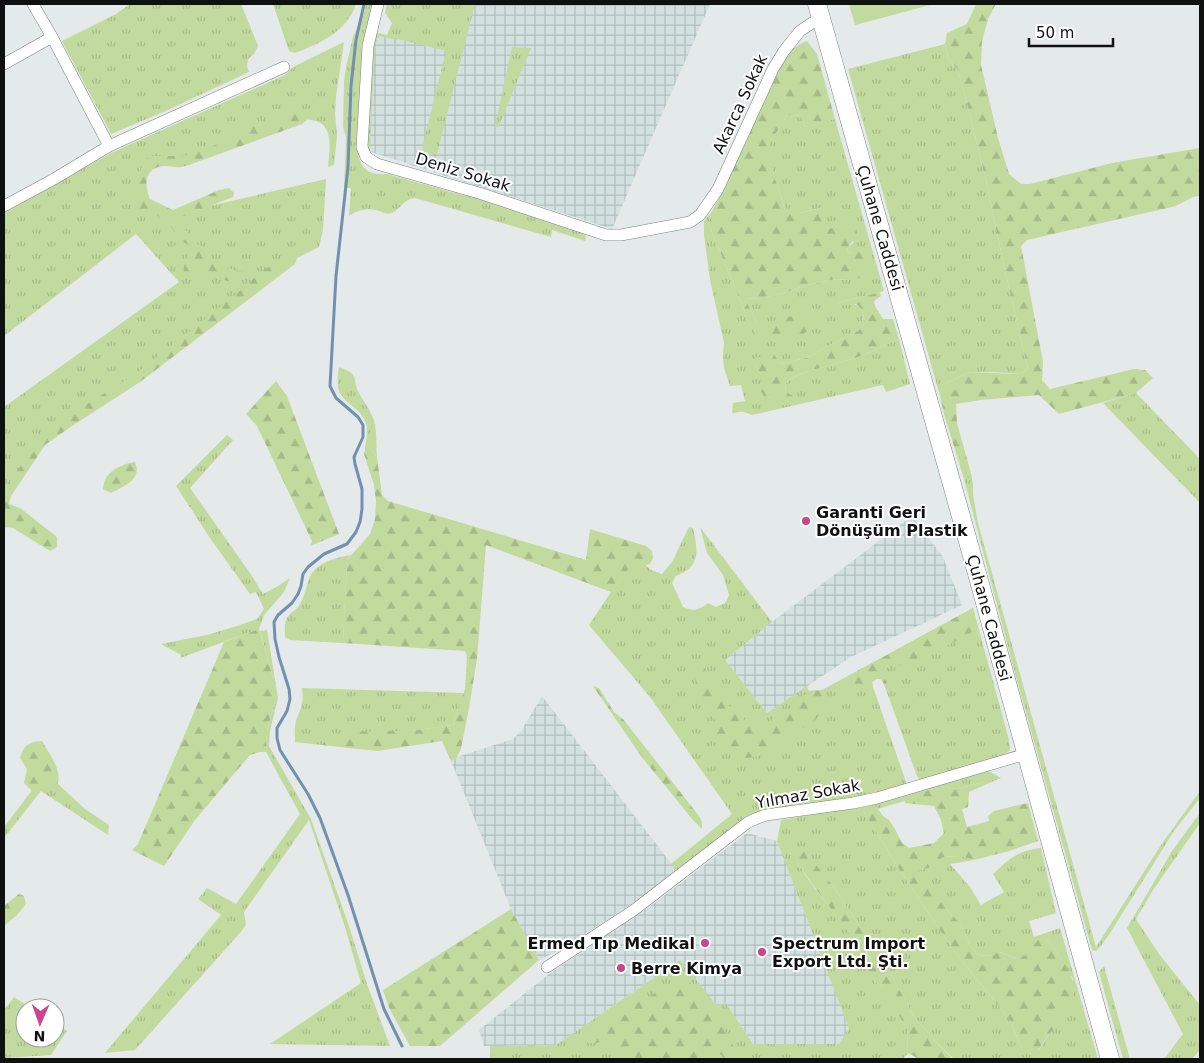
<svg xmlns="http://www.w3.org/2000/svg" width="1204" height="1063" viewBox="0 0 1204 1063" font-family="'DejaVu Sans',sans-serif">
<defs>
<pattern id="industrial-grid" width="8" height="8" patternUnits="userSpaceOnUse" patternTransform="scale(1.25)"><rect width="8" height="8" fill="#d2e0df"/><path d="M0 4h8M4 0v8" fill="none" stroke="#b3bfbe"/></pattern>
<pattern id="grass-tufts" width="24" height="20" patternUnits="userSpaceOnUse" patternTransform="scale(1.25)"><rect width="24" height="20" fill="#c3da9f"/><path d="M3 7l-1-3M5 7V3M7 7l1-3M15 17l-1-3M17 17v-4M19 17l1-3" fill="none" stroke="#a6ba88"/></pattern>
<pattern id="forest-firs" width="22" height="20" patternUnits="userSpaceOnUse" patternTransform="scale(1.25)"><rect width="22" height="20" fill="#c3da9f"/><path d="M5 1l3.5 6h-7zM16 11l3.5 6h-7z" fill="#a6ba88"/></pattern>
</defs>
<rect width="100%" height="100%" fill="#e4e9e9"/>
<g fill="url(#industrial-grid)">
<path d="M465,4H710L612,229L368,151L372,44L378,33L387,35Z"/>
<path d="M912,516L943,557L962,605L851,657L767,713L725,660L772,622Z"/>
<path d="M542,696L677,871L642,897L567,946L539,960L511,909L451,761L457,757L513,739L521,731Z"/>
<path d="M747,833L777,841L850,1028L839,1044H753L725,1002L718,1007L680,960L556,1045L484,1046L479,1030L549,974L649,907Z"/>
</g>
<g fill="url(#grass-tufts)">
<path d="M130,4H241L258,46L254,54L248,59L247,66L249,72L168,110L111,134L62,41L116,14Z"/>
<path d="M273,4H356C347,31 321,43 295,53L289,51Z"/>
<path d="M365,4H373L363,47L358,154C362,171 370,175 387,174L462,195L480,197L581,232L585,234L586,238L585,241L552,230L551,237L415,198C403,199 401,209 392,213C385,215 381,211 376,210C368,208 355,211 349,216L351,188H344L346,137L343,127L344,82L346,67L353,37L361,19Z"/>
<path d="M387,4H475L437,154C431,154 426,154 422,149L446,51L398,39L397,40L379,36L375,44L370,151H368L367,141L372,44L376,34L378,33L387,35L392,23L385,13Z"/>
<path d="M344,42L336,96L335,113L337,136L334,165L328,167C329,153 334,130 319,122C314,120 308,120 303,118L191,160L149,165L142,185L146,199L175,218L205,207L326,179L323,230L319,247L297,258L48,438L4,495V407L179,282L136,234L4,336V213L111,153L285,75L293,67Z"/>
<path d="M945,44L948,58L958,70L971,119L987,185L1004,266L1028,369L1020,374L993,372H970L942,385L940,396L848,69Z"/>
<path d="M512,47L531,48L498,128L495,126Z"/>
<path d="M787,115H793L801,116L805,127L835,119L884,291L838,303C858,305 863,301 864,324L858,331L824,348L809,357L782,364L778,360L754,365L762,375L768,397L774,399L778,404L786,392L785,384C798,370 836,365 855,358C870,353 885,345 899,339L910,384L886,392L883,385L752,415C745,412 740,410 733,414L732,411L733,403L745,401L741,385L730,386L724,368L723,354L724,343L710,280L704,235V222L706,218L711,213L709,225L750,324L756,334L758,325L745,299L765,298L787,292L807,285L836,279L848,280L852,253L847,252L848,248L854,242L837,226L829,229L825,221L821,208L799,213H786L770,163V143Z"/>
<path d="M339,367C361,375 351,377 359,393C364,402 371,411 374,421C377,432 376,445 377,457L371,449H365C366,440 369,429 365,421C360,407 340,402 338,387C337,381 338,373 339,367Z"/>
<path d="M1136,393L1200,459V503L1103,403Z"/>
<path d="M227,435L233,440L190,488L250,573L263,594L278,586L290,578L284,592L264,615L259,629L180,658L181,655L161,644L207,635L240,625L257,619L264,609L256,592L250,594L212,541L176,486Z"/>
<path d="M972,477L973,484V495L978,523L1096,947L1163,842L1200,791V798L1174,831L1110,933L1100,947L1096,951L1092,950L1013,666L964,479Z"/>
<path d="M689,527L693,528C698,550 701,567 676,576L672,583L683,607C694,612 699,610 708,603L716,607L725,603L729,595L723,575L707,553L700,527L772,622L725,660L767,713L807,686L809,691L822,690L973,608L1009,740L1010,750L1006,753L921,781L917,776L884,684L881,679H876L872,682L873,687L905,779L906,782L905,786L879,794L762,812L677,871L671,864L732,814L650,697L589,625L611,592L637,557L651,570L662,574L672,562Z"/>
<path d="M351,555L347,560L343,643L290,640L285,637C285,626 283,620 292,612C295,610 298,608 300,604C305,596 306,587 309,579C316,562 335,558 351,555Z"/>
<path d="M267,630L278,698L270,731L269,746L311,819L349,926L367,984L390,1046L270,1044L361,983L345,927L309,820L244,912L246,925L239,934L135,1050L105,1053L221,915L198,899L207,888L236,904L300,814L266,752L267,731L275,701V691L272,674L260,631Z"/>
<path d="M302,688L464,693L453,725L416,730L327,738L322,745L295,742C295,735 294,728 296,721C301,707 304,704 302,688Z"/>
<path d="M987,770L1001,778L989,783L984,782L958,789L945,787L913,793L904,797L905,801L877,809L875,806L864,812L899,869L954,951L1009,1019L1023,1051H1038L1070,1005L1073,979L1060,956L1047,940H1039L1026,955L1018,959L1000,952L993,955L984,956L976,953L970,945L959,922L946,909L915,871L932,867L942,857L961,856L974,860L950,864L970,887L981,905L1004,892L993,874C1010,858 1017,851 1041,848L1056,913L1029,921L1034,937L1060,928L1098,1059H954L939,1045L915,1018L889,971L833,886L798,853V863L810,882L849,932L856,935L871,960L868,966L874,981L882,986L886,991L907,1029L908,1053L903,1059H490V1046L556,1045L680,960L718,1007L725,1002L753,1044H839L849,1028L777,841L781,820L866,805Z"/>
<path d="M43,776L58,784L85,809L109,825L108,835L41,791L4,838V827Z"/>
<path d="M1200,813V823L1153,890L1136,919L1159,954L1200,1005V1050L1192,1059H1164L1183,1034L1127,928L1172,851Z"/>
<path d="M1104,966L1130,1059H1123L1099,972Z"/>
<path d="M14,997L31,1008H25V1038H55V1024L67,1031L51,1055L4,1058V1010Z"/>
</g>
<g fill="url(#forest-firs)">
<path d="M976,4H996L988,19L982,41L981,65L998,138L1009,174L1021,184H1030L1112,163L1200,148V196L1193,197L1176,206L1027,240L1021,246L1043,362L1042,380L1050,389L1134,369L1145,370L1153,378L1136,393L1059,414L1039,395L981,400L956,404L957,423L972,477L964,479L944,414L940,396L942,385L970,372L1020,374L1028,369L1004,266L987,185L971,119L958,70L948,58L945,44L947,33L967,24Z"/>
<path d="M807,41L817,54L835,119L805,127L801,116L793,115H787L770,143V163L786,213H799L822,208L825,221L829,229L837,226L841,222H851L857,225C859,240 849,241 847,252L852,253L858,249C867,256 868,263 868,273L863,277L848,280L836,279L807,285L787,292L765,298L745,299L758,325L810,311C812,314 814,319 813,322C813,327 804,334 800,336C791,340 764,340 756,334C754,332 751,327 750,324L709,225L711,213L727,183L779,65C787,55 795,45 807,41Z"/>
<path d="M300,111L305,112L308,115L307,120L302,124L197,162C192,164 186,166 181,167C176,168 170,166 165,166C144,167 144,184 150,199L173,210L219,190L229,188L234,193L233,197L176,219L209,257L222,267L244,272L245,276C237,291 222,276 211,275C203,274 195,278 186,277C180,267 187,257 193,248L180,240L172,228L157,215L134,208C132,199 135,199 137,192C141,178 137,168 149,156H176L187,155L227,141L231,136L233,130L238,128L249,126L259,127Z"/>
<path d="M290,257L297,258L295,264L140,382L69,428L45,445L11,496L9,504L20,508L57,537V547L50,551L13,528L4,527V488L10,481L38,441L50,431L69,415L137,373L241,290L263,270Z"/>
<path d="M880,292L881,296L874,301L875,306L883,319H893L899,339C885,345 870,353 855,358C837,365 797,370 785,384L786,392L793,396L792,401L788,405L778,404C774,399 770,397 764,396L760,390L762,375L754,365L756,358L763,356L774,355L782,364L809,357L824,348L858,331L864,324C864,316 864,309 856,304L840,306L838,303Z"/>
<path d="M276,381L287,396L339,534L310,546L312,541L257,426L246,414Z"/>
<path d="M365,449H371L377,457L382,495L388,501L586,560L590,529L646,546L652,551L653,558L650,564L646,565L637,558L611,592L486,545L477,659L469,708L461,749L457,757L451,761L442,741L377,751L322,745L327,738L354,732L416,730L453,725L465,689L467,656L465,651L343,643L347,560L370,534L375,519L376,501L374,485L364,454Z"/>
<path d="M135,462C143,479 123,487 111,493L103,489C105,471 119,465 135,462Z"/>
<path d="M973,608L978,626L966,637L905,664L894,665L886,664L882,669V675L887,682L885,686L881,679H876L872,682L873,687L860,684L841,688L837,686L836,683Z"/>
<path d="M259,629L272,674L275,691V701L267,731L266,752H260L250,755L195,820L164,866L132,850L138,844L224,642Z"/>
<path d="M699,668H706L704,675L712,680L728,705L739,713L747,723L756,727L765,726L783,711L792,709L800,702L802,697L809,691L822,690L827,696L825,708L815,720L759,756L748,758L741,757L732,748H725L719,746L714,736L716,725L711,709L700,697L696,688V678Z"/>
<path d="M593,686L599,688L614,712L623,719L699,816L702,822V829L692,819L641,756Z"/>
<path d="M42,741C49,754 65,773 56,788L32,791L24,783L27,769L20,758C24,745 28,742 42,741Z"/>
<path d="M984,782L989,783L969,792L968,807L962,809L967,827L989,821L988,816L994,811L1028,803L1038,841L1009,851L974,860L961,856L943,857L932,867L916,871L946,909L959,922L970,945L976,953L984,956L993,955L999,952L1018,959L1026,955L1038,940H1047C1062,958 1083,982 1070,1006C1061,1022 1047,1035 1038,1051H1023L1009,1019L954,951L899,869L864,812L866,805L876,806L883,816L889,820L895,829L902,843L909,848L934,843L944,833L941,820L934,806L905,803L904,797L913,793L945,787L958,789Z"/>
<path d="M803,849L833,886L889,971L915,1018L939,1045L951,1057L950,1059H919L908,1053L907,1029L882,986L874,981L868,972V966L871,959L856,935L849,933L810,881L798,863V853Z"/>
<path d="M19,894L24,896L26,904L17,915L4,926V906Z"/>
<path d="M511,909L539,960L440,1046H410L389,1008L383,990Z"/>
<path d="M678,980L688,981L707,1000L741,1059H726L720,1054L710,1059H619L614,1046L608,1039L596,1043H588V1036L592,1027L604,1020L612,1013L641,1001Z"/>
</g>
<path fill="#c3da9f" d="M849,4H934L855,25Z"/>
<g fill="none" stroke-linecap="round" stroke-linejoin="round">
<path stroke="#7490b1" stroke-width="3" d="M364,4L356,40L351,86L348,167L336,276L330,386L336,398L358,417L363,425V437L354,457L355,464L362,489V509L360,522L356,532L347,544L324,554L308,567L303,574L301,586L298,594L292,603L278,615L274,622L275,639L279,657L289,689L290,699L287,711L277,728V738L280,750L308,794L320,818L348,895L384,1009L402,1046"/>
<defs>
<g id="street">
<path d="M378,4L368,46L362,147L366,157L377,164L479,193L606,235H621L690,222L700,215L718,189L773,69L784,51L800,31L821,17"/>
<path d="M4,64L52,37"/>
<path d="M109,146L284,67"/>
<path d="M4,206L54,179L109,146L52,37L33,4"/>
<path d="M547,967L634,910L747,823L755,819L766,815L853,803L877,798L1026,754"/>
</g>
<path id="primary" d="M817,4L978,577L1110,1059"/>
</defs>
<use href="#street" stroke="#7d8282" stroke-width="12"/>
<use href="#primary" stroke="#7d8282" stroke-width="19"/>
<use href="#street" stroke="#fff" stroke-width="11"/>
<use href="#primary" stroke="#fff" stroke-width="18"/>
</g>
<g fill="#c8468e" stroke="#fff" stroke-width="2">
<circle cx="806" cy="521" r="5"/>
<circle cx="705" cy="943" r="5"/>
<circle cx="762" cy="952" r="5"/>
<circle cx="621" cy="968" r="5"/>
</g>
<g text-anchor="middle" dominant-baseline="central" stroke-width="4" stroke-linejoin="round" paint-order="stroke">
<g font-size="16" fill="#0f1111" stroke="#fff">
<text transform="translate(740 104) rotate(-65)">Akarca Sokak</text>
<text transform="translate(463 172) rotate(17)">Deniz Sokak</text>
<text transform="translate(880 228) rotate(74)">Çuhane Caddesi</text>
<text transform="translate(989 618) rotate(75)">Çuhane Caddesi</text>
<text transform="translate(808 794) rotate(-10)">Yılmaz Sokak</text>
</g>
<g font-size="16" font-weight="bold" fill="#0f1111" stroke="#fff" text-anchor="start">
<text x="816" y="512">Garanti Geri<tspan x="816" dy="18">Dönüşüm Plastik</tspan></text>
<text x="695" y="943" text-anchor="end">Ermed Tıp Medikal</text>
<text x="772" y="943">Spectrum Import<tspan x="772" dy="18">Export Ltd. Şti.</tspan></text>
<text x="631" y="968">Berre Kimya</text>
</g>
</g>
<rect width="1204" height="1063" fill="none" stroke="#0f1111" stroke-width="10"/>
<g transform="translate(40 1023) rotate(182)"><circle r="24" fill="#ffffff" stroke="#9fa0a0"/>
<path d="M0-4L9 19L0 12L-9 19Z" fill="#c8468e"/>
<text y="-8" font-size="14" font-weight="bold" text-anchor="middle" fill="#0f1111">N</text>
</g>
<path d="M1029 38v8h84v-8" fill="none" stroke="#0f1111" stroke-width="2.5"/>
<text x="1036" y="38" font-size="15" fill="#0f1111" stroke="#ffffff" stroke-width="4" paint-order="stroke">50 m</text>
</svg>
